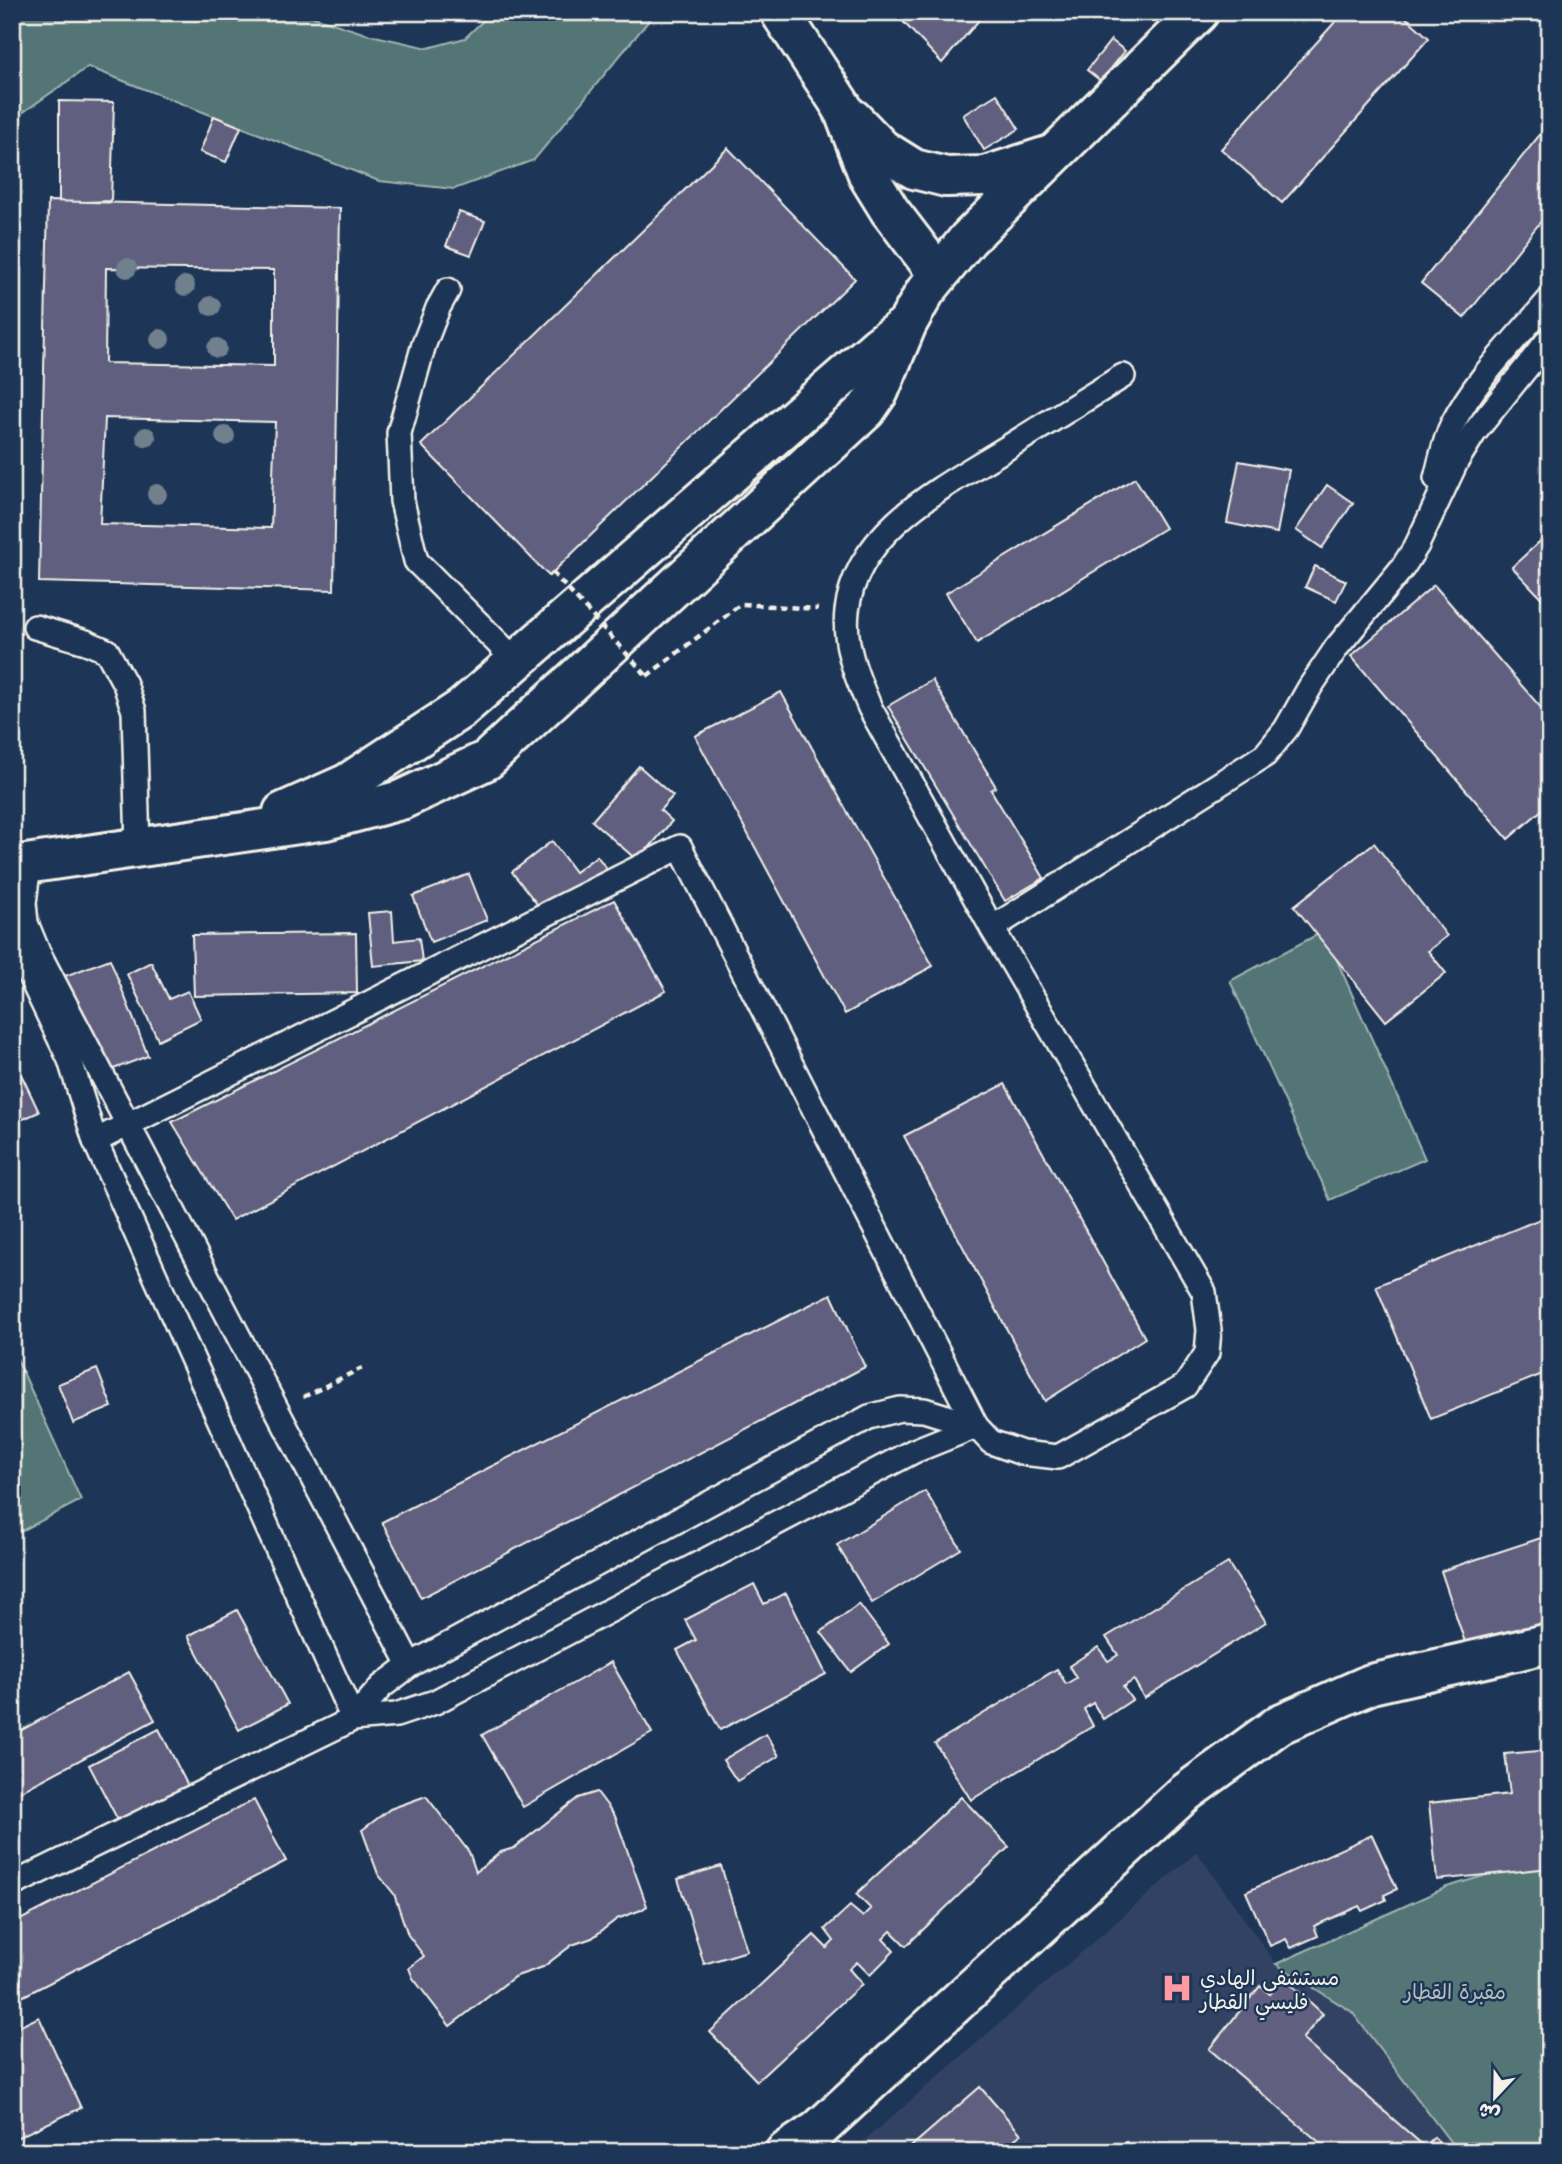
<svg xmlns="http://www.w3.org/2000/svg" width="1562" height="2164" viewBox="0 0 1562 2164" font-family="'Playpen Sans','Playpen Sans Arabic',sans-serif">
<rect width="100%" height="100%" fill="#1d3557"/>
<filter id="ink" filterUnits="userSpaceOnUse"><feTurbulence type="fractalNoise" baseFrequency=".0143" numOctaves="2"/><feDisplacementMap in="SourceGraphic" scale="14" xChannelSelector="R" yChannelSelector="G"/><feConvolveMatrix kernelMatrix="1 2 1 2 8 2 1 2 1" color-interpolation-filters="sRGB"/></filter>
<g filter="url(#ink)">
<path fill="#314263" d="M1197,1852L1276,1964L1352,2012L1458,2152H851Z"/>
<g fill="#527576" stroke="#a3b3af" stroke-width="2">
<path d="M12,12H299L366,34L428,48L465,38L492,12H656L534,160L454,189L379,181L88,67L12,120Z"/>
<path d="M1324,931L1425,1159L1330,1200L1230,981Z"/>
<path d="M12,1348L81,1500L12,1536Z"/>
<path d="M1550,1856V2152H1458L1352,2012L1276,1964L1447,1887Z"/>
</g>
<g fill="#605f80" stroke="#f4f1e8" stroke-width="2" fill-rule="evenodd">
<path d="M894,12H986L942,63Z"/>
<path d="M1344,12H1400L1429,38L1282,203L1221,149Z"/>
<path d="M1111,40L1125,51L1101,81L1087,70Z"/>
<path d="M997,94L1019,129L984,150L963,115Z"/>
<path d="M59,101L114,102L111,201L59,203Z"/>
<path d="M214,116L241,127L226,162L200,152Z"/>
<path d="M1550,122V210L1464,318L1421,283Z"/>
<path d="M728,148L855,279L549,576L421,445Z"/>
<path d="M48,201L340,208L334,590L39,582ZM106,268L274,270V366L105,363ZM105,418L275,422L271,528L100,524Z"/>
<path d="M459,212L485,221L471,255L446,246Z"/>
<path d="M1239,461L1289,470L1277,533L1227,523Z"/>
<path d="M1135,478L1165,528L977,643L946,593Z"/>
<path d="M1327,485L1353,503L1322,548L1296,530Z"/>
<path d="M1550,532V607L1512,567Z"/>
<path d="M1315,566L1346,581L1336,601L1305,587Z"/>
<path d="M1434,585L1550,718V803L1508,839L1351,656Z"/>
<path d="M932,680L996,787L991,790L1044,878L1005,901L888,706Z"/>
<path d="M781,692L933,966L845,1014L695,736Z"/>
<path d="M639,766L673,796L660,810L672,821L638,861L592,821Z"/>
<path d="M552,841L575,872L597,856L609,872L548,918L512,872Z"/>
<path d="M1374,843L1447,936L1428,951L1446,973L1386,1021L1294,906Z"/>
<path d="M469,874L487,920L431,942L413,896Z"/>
<path d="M614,900L666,991L232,1220L172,1122Z"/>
<path d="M392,911L394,941L419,938L422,961L373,966L368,913Z"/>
<path d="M356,933L357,993L194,996L192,935Z"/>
<path d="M110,959L148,1056L95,1076L57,979Z"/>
<path d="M151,962L169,999L188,991L201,1019L158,1040L127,974Z"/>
<path d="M12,1055L39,1112L12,1124Z"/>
<path d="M1005,1084L1145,1338L1045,1401L904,1136Z"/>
<path d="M1550,1215V1371L1431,1419L1376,1286Z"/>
<path d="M831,1294L865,1367L421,1598L382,1522Z"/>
<path d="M97,1369L112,1407L73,1423L58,1384Z"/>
<path d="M925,1491L961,1549L872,1603L837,1545Z"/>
<path d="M1550,1535V1628L1469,1654L1441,1571Z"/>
<path d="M1228,1563L1266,1622L1144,1698L1134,1680L1123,1687L1132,1700L1103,1719L1093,1703L1084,1709L1093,1726L971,1800L935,1743L1057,1669L1066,1684L1076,1678L1069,1666L1098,1647L1108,1661L1118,1655L1106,1637Z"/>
<path d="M754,1584L764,1604L786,1593L826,1674L720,1730L677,1650L696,1640L685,1620Z"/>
<path d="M859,1604L889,1644L851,1672L821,1632Z"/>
<path d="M237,1610L288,1704L239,1730L188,1636Z"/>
<path d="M611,1662L652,1733L523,1807L482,1735Z"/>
<path d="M129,1672L155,1720L12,1796V1735Z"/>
<path d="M159,1729L191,1792L121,1826L89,1765Z"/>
<path d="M766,1734L779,1756L737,1781L723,1760Z"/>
<path d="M1550,1750V1868L1437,1880L1429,1803L1510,1794L1505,1754Z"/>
<path d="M597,1792L615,1816L647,1906L641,1910L617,1919L592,1938L572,1945L543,1967L514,1977L450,2026L413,1978L409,1968L424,1956L408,1935L394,1894L378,1874L362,1830L390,1809L426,1796L469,1852L476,1872L501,1852L514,1848L578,1798Z"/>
<path d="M961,1797L1009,1847L906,1946L891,1931L883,1939L894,1951L870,1975L857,1962L849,1969L862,1984L757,2081L710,2032L814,1935L827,1948L834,1941L825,1929L850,1906L863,1917L871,1909L856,1894Z"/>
<path d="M254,1800L286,1861L12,2002V1924Z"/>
<path d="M1372,1835L1397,1889L1384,1895L1386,1900L1362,1911L1359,1906L1314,1926L1318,1936L1291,1948L1286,1939L1270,1946L1246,1892Z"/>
<path d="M721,1866L747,1951L704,1964L678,1879Z"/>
<path d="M1284,1978L1323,2014L1302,2039L1425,2147L1434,2137L1449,2152H1331L1209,2049L1260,1986L1270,1994Z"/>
<path d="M39,2017L81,2108L12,2140V2030Z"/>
<path d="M980,2087L1021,2134L1002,2150L1003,2152H905Z"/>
<path d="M1126,2142L1135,2152H1115Z"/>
</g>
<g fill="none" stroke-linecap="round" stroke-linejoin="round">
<defs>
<g id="service">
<path d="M448,290L438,308L424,344L399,433L402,501L416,561L516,661"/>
<path d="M1436,478C1441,461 1444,441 1452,425C1476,378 1516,339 1550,299"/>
<path d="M35,627L86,642L107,651L125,684L134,711L138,847"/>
<path d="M29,863L24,903L26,923L38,952L410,1665"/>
<path d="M992,928L1265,755L1286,729L1310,687L1337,647L1403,567L1417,545L1456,462L1474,433L1550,338"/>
<path d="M12,939L70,1060L95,1141L353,1719L12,1885"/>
<path d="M95,1141L680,847L976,1426L914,1451L435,1702L396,1715L353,1719"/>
<path d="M353,1719L381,1687L410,1665L869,1417L900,1409L924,1410L976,1426L991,1442L1022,1453L1058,1457L1185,1386L1207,1353L1209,1330L1204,1292L992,928L870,708C857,678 843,645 847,611C856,530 943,487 1005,449C1044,425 1083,401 1123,376"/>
</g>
<path id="minor" d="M785,2152L818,2130L1185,1793L1280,1724L1371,1684L1550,1643"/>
<g id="tertiary">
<path d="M780,12L842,107L869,177L890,211L938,274"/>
<path d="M853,119L882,149L914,169L946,177L985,176L1054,154"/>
</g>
<g id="secondary">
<path d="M283,812L348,783L461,709L877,347L906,325"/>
<path d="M12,866L326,820L401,800L487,760L866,410L879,391L907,324L925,292L968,239L1199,12"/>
</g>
</defs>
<use href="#service" stroke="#f4f1e8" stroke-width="28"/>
<use href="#minor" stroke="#f4f1e8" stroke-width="44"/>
<use href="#tertiary" stroke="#f4f1e8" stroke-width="44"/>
<use href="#secondary" stroke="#f4f1e8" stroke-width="44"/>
<g stroke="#f4f1e8" stroke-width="4.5" stroke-dasharray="7 5" stroke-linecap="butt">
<path d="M647,676L741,604L818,609"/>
<path d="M303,1397L362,1368"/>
</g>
<use href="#service" stroke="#1d3557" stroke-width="23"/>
<use href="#minor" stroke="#1d3557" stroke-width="38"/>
<use href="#tertiary" stroke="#1d3557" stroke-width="38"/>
<use href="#secondary" stroke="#1d3557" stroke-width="38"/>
<path stroke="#f4f1e8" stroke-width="4.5" stroke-dasharray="7 5" stroke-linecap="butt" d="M552,572L647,676"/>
</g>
<g fill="#70818d">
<circle cx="127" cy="268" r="10"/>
<circle cx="185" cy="286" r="10"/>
<circle cx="211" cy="306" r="10"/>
<circle cx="160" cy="339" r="10"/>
<circle cx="217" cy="348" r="10"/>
<circle cx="225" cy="436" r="10"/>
<circle cx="146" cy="437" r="10"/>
<circle cx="157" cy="494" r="10"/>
</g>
</g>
<defs>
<symbol id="hospital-bare" viewBox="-9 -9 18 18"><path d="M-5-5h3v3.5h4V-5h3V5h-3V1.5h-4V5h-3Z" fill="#ff9aa2" stroke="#1d3557" stroke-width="2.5" paint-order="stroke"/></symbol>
</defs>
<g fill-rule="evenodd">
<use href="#hospital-bare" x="1155" y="1966" width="44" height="44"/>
</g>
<g text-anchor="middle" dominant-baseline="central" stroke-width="5" stroke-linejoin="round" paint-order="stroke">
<g font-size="21" fill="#f4f1e8" stroke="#1d3557" text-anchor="start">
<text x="1200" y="1976">مستشفى الهادي<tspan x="1200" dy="24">فليسي القطار</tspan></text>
</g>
<g font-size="21" fill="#b3bfba" stroke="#1d3557">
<text x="1455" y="1990">مقبرة القطار</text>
</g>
</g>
<rect width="1562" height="2164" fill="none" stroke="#1d3557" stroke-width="42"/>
<rect x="21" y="21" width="1520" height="2122" fill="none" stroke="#f4f1e8" stroke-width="2.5" filter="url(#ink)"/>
<g transform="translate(1495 2097) rotate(202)" stroke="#1d3557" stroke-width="5" paint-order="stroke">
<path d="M0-5L12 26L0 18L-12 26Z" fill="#f4f1e8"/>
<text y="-10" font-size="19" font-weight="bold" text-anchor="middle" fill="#f4f1e8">ش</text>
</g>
</svg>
